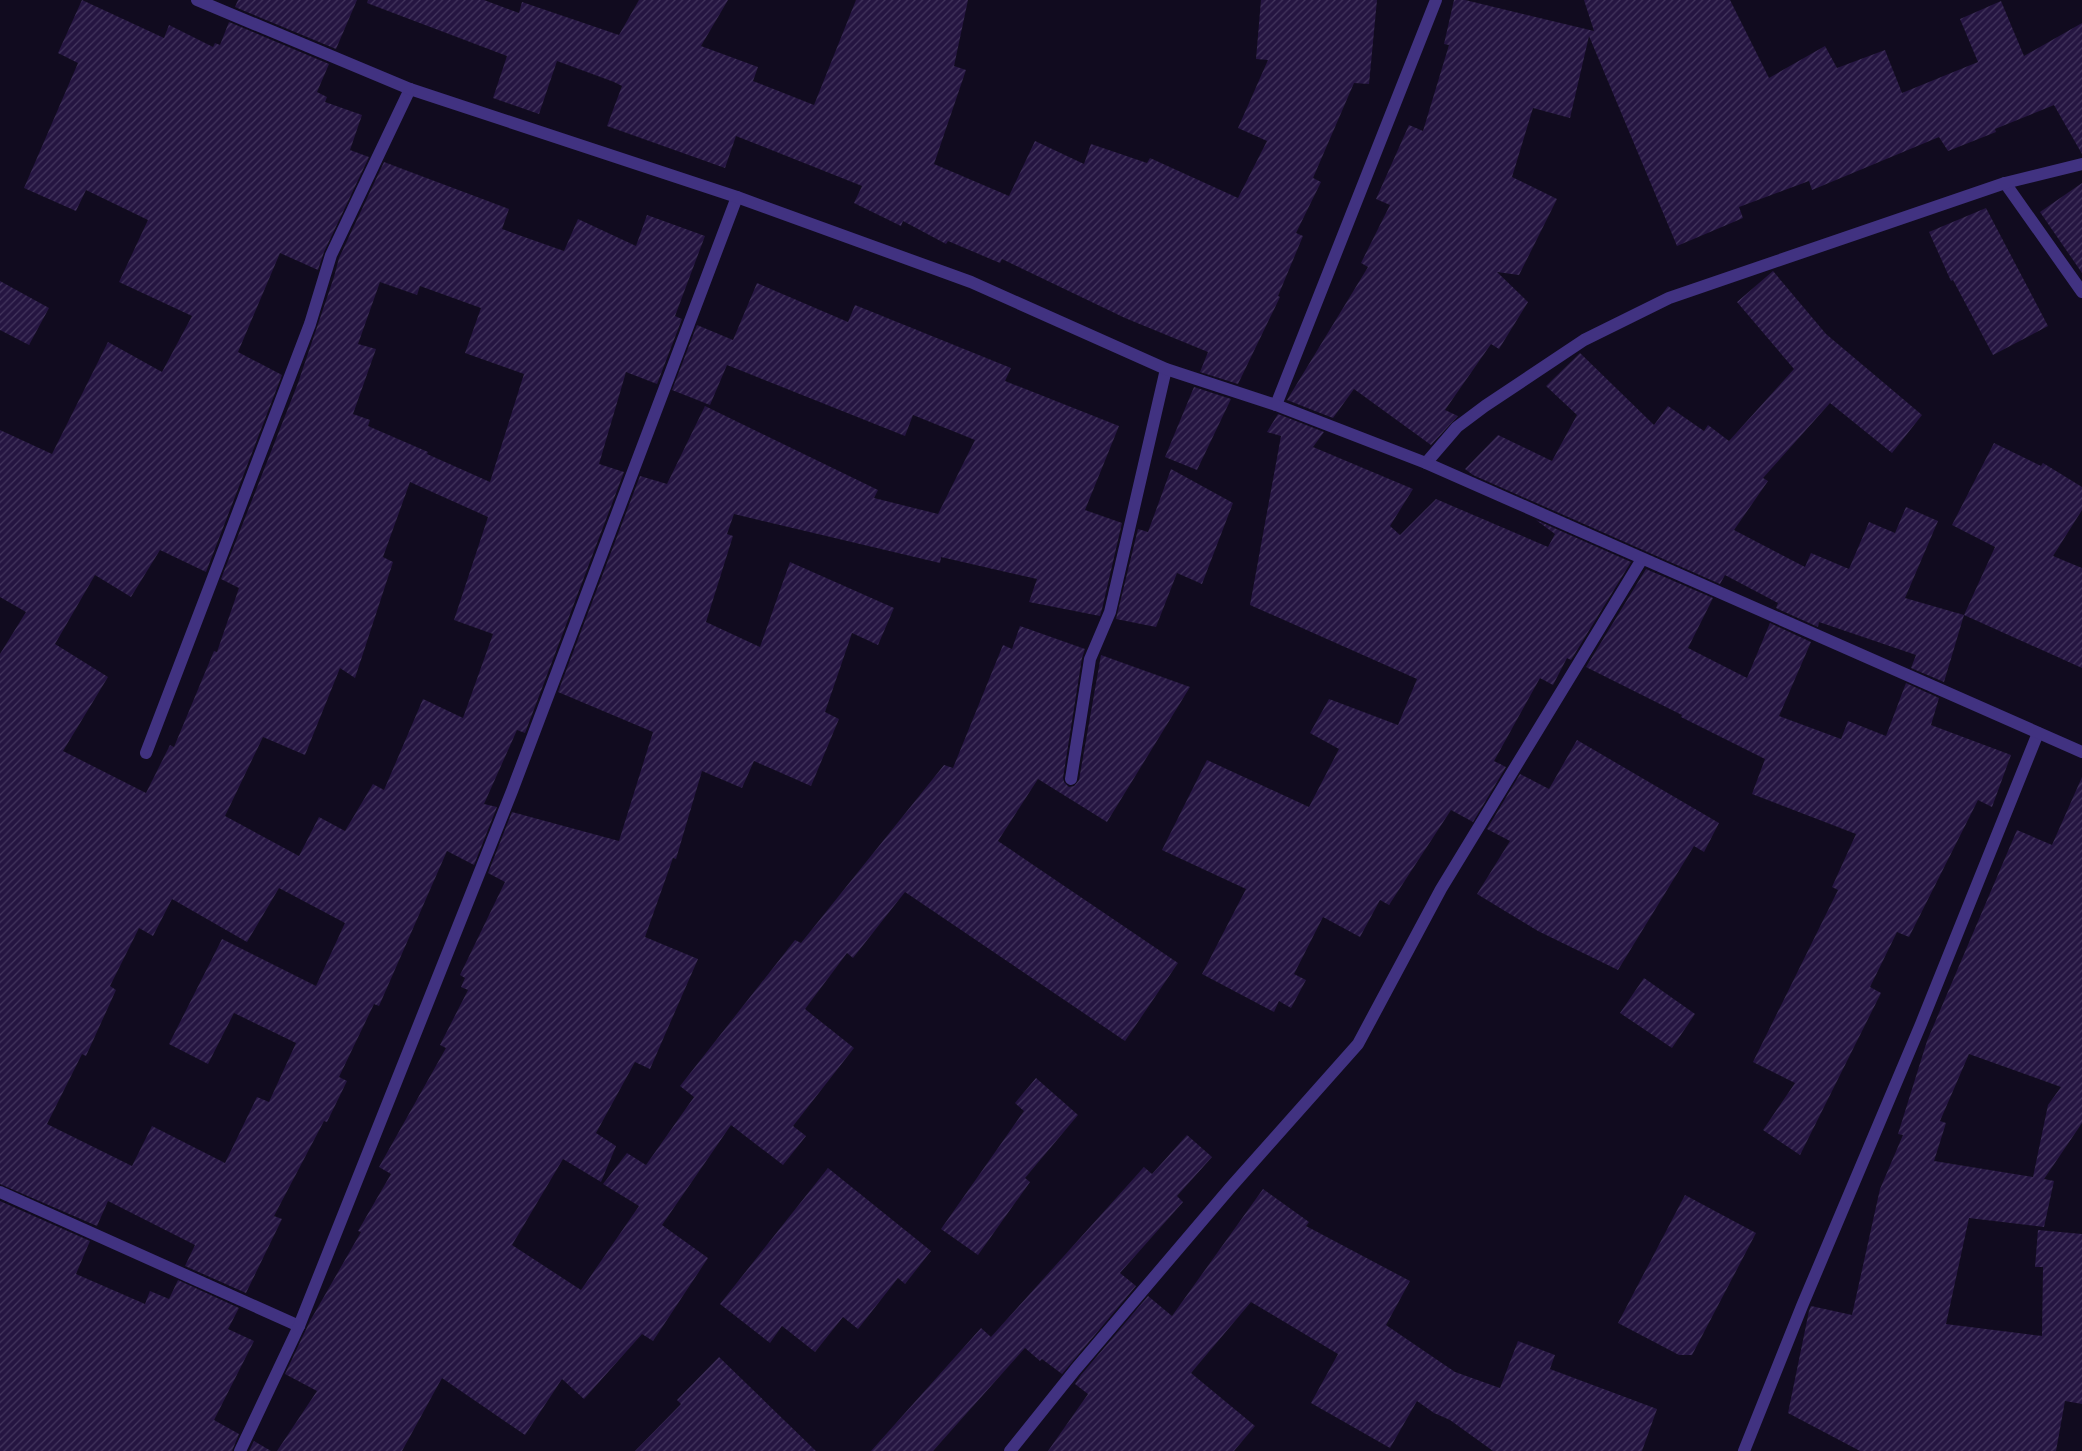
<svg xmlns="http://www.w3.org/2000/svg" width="2082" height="1451" viewBox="0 0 2082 1451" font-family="Karla,sans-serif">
<defs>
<pattern id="building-hatch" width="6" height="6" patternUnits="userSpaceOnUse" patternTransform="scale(1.25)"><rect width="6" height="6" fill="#251541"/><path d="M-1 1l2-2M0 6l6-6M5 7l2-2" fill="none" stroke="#44365e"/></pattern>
</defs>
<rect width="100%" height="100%" fill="#110b1f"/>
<g fill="url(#building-hatch)" fill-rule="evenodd">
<path d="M82,0L164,38L169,25L213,47L215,43L220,45L229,22L329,64L317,92L327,97L325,102L362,115L350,150L369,157L324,252L318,270L280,253L238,352L282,375L206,572L160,550L131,597L95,575L55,644L108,677L63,751L146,793L170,745L174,747L214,651L217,652L239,588L221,579L298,383L334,277L339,258L384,162L509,209L502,229L564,251L578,219L636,246L647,215L705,236L675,316L682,319L657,384L626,372L599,464L624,472L525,733L517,730L484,804L497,807L474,865L447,851L379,1006L374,1004L339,1077L347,1081L327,1122L324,1121L274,1216L282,1219L246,1293L185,1266L195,1245L108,1201L97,1226L0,1184V654L26,612L0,597V430L52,454L108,342L162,372L192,316L119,282L148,220L86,190L76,211L24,188L78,63L58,53ZM380,282L417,295L420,286L481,308L465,353L524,374L490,482L427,454L428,452L368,426L370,420L353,414L376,349L358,344ZM410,482L488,517L454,620L493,634L463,718L423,699L384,790L373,784L345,831L319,817L299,856L225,816L263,737L305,755L340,668L355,678L393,562L383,557ZM279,888L345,923L316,986L222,939L169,1044L208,1064L234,1013L296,1043L269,1102L257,1097L225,1163L152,1126L132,1166L47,1124L82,1054L86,1056L116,990L110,986L139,928L153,936L172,899L247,942Z"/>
<path d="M238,0H357L336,49L235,7Z"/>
<path d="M368,0H484L519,13L522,2L619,35L639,0H728L701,46L758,67L753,81L814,105L856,0H968L954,66L966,70L934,164L1009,196L1035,141L1084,164L1091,144L1147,163L1150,158L1238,198L1267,141L1238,128L1268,60L1256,59L1261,0H1377L1369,84L1354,83L1313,178L1321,182L1296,233L1303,236L1278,296L1280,297L1238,384L1200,372L1208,352L1125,318L1002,259L1000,263L948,241L946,244L903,221L901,226L854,203L862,186L736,136L725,168L607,126L622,86L614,82L557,61L539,114L493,98L507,56L367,3Z"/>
<path d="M1454,0H1465L1594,31L1584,0H1730L1769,78L1825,46L1837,68L1885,50L1902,93L1978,62L1960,19L2001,1L2024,56L2082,23V154L2054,105L1995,129L1996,132L1948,151L1939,137L1812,190L1809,181L1739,207L1743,218L1677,246L1589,36L1570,118L1533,108L1512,177L1557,199L1519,275L1497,272L1528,302L1499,349L1491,344L1445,410L1458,416L1431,445L1354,389L1333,418L1287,400L1368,267L1361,263L1390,205L1376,199L1409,125L1423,131L1449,45L1444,44Z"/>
<path d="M2082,183V273L2040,212Z"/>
<path d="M1986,208L2048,326L1993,355L1953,280L1951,281L1929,232Z"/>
<path d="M1773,271L1826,334L1922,415L1892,453L1830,403L1763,478L1768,481L1734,530L1805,567L1811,553L1849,569L1869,522L1895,533L1906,507L1938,521L1905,598L1964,615L1944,682L1911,668L1916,655L1819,622L1818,627L1776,608L1778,603L1725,575L1720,584L1473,475L1465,469L1498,435L1552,461L1577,415L1546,386L1580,353L1654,425L1668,406L1704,431L1708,425L1729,441L1794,369L1737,302Z"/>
<path d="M0,281L49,308L29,345L0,330Z"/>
<path d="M757,283L848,322L855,305L1011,368L1005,381L1119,426L1085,510L1122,523L1102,609L1100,616L1029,602L1037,579L941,557L940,563L734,514L727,534L733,536L706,622L760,647L790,562L894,608L878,645L852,633L825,712L839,719L811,786L754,761L742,788L702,771L676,859L673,858L645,937L698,959L650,1069L635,1062L596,1133L616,1146L601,1182L563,1159L512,1245L581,1290L639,1206L603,1184L627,1153L646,1165L694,1097L680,1086L795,940L801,943L944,765L953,768L1003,645L1012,649L1020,626L1085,649L1082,658L1063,778L1064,782L1069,787L1074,786L1079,780L1101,655L1190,687L1107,822L1038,779L998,841L1178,963L1125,1041L905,892L853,958L847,953L805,1009L854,1048L793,1126L806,1136L783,1165L731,1125L662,1225L708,1258L653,1341L642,1334L584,1399L562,1379L525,1435L442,1378L402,1451H277L317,1391L285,1374L310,1321L361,1232L358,1231L391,1174L379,1167L446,1048L440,1045L468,990L461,987L465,978L460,975L505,882L488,873L512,812L619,841L653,732L558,692L640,476L667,484L705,406L878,490L874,498L938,514L975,440L913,415L905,436L727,365L710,405L672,390L697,325L733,340Z"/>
<path d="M1194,387L1231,399L1197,470L1165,457Z"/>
<path d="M1278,414L1324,432L1313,447L1413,489L1390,526L1400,535L1436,499L1548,547L1555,534L1536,520L1631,562L1571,660L1567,658L1553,685L1540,678L1494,761L1506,767L1473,822L1451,810L1389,905L1380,900L1360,937L1323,917L1294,974L1306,980L1291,1008L1279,1001L1274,1012L1202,974L1246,889L1162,850L1207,760L1309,807L1339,749L1310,733L1329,699L1398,725L1417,679L1250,605L1281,436L1267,432Z"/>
<path d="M1994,443L2041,466L2043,463L2082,487V510L2053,556L2082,568V668L1964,615L1995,547L1952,525Z"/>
<path d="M1171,469L1233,503L1202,584L1177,573L1156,627L1116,619L1138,529L1148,532Z"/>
<path d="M1646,569L1713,598L1688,648L1747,678L1770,623L1811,642L1779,716L1841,739L1848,721L1886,736L1906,683L1939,698L1931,725L2011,755L1992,807L1978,800L1909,937L1897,932L1870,987L1881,993L1800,1155L1763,1130L1795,1083L1753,1062L1838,890L1832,887L1856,834L1752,794L1765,759L1681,717L1682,715L1586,667Z"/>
<path d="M1577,740L1719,823L1704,852L1694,846L1618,970L1538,931L1477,894L1510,841L1487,829L1520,774L1549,789Z"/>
<path d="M2082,777V1123L2044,1179L2054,1181L2044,1227L1969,1218L1946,1324L2042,1336L2043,1267H2035L2038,1230L2082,1234V1404L2065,1401L2056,1451H1860L1788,1413L1809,1311L1811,1306L1852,1315L1880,1189L1903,1135L1898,1134L1927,1041L2017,830L2052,845ZM1969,1054L2061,1087L2048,1105L2033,1177L1934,1161L1946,1123L1940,1121Z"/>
<path d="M1644,978L1695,1014L1672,1048L1620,1013Z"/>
<path d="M1036,1078L1078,1115L1025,1178L1030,1182L978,1255L941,1229L1024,1111L1015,1103Z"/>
<path d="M1187,1135L1212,1157L1177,1196L1183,1202L1120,1273L1136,1286L1062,1374L1042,1359L1040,1361L1025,1348L933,1451H871L981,1328L991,1337L1144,1167L1152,1174Z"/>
<path d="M828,1168L931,1251L905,1284L898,1278L858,1329L843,1317L815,1352L782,1326L770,1343L720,1304Z"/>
<path d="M1263,1189L1309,1222L1306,1226L1410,1281L1386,1325L1455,1372L1500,1388L1518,1341L1555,1355L1550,1369L1657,1409L1642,1451H1493L1450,1420L1434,1413L1417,1401L1390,1448L1311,1403L1338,1354L1251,1302L1191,1373L1255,1426L1234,1451H1048L1088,1394L1075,1384L1081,1375L1148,1296L1172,1316Z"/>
<path d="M1685,1195L1756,1233L1692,1355H1679L1618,1323Z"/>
<path d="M0,1201L90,1241L76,1274L145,1304L150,1291L169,1299L178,1280L239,1308L228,1329L254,1341L214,1420L239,1434L232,1451H0Z"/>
<path d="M719,1357L816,1451H635L681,1404L677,1400Z"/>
<path d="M254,1441L271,1451H249Z"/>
</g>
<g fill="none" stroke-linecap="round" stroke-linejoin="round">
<g stroke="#413281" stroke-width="12">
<path d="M2005,183L2082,292"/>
<path d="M1276,405L1436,0"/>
<path d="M1426,463L1457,427L1485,406L1584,340L1669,298L2005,183L2082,164"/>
<path d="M146,753L310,324L331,255L410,89"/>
<path d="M1071,779L1090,659L1110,612L1166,369"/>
<path d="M0,1192L299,1326"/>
<path d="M240,1451L299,1326L512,791L737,197"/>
<path d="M1010,1451L1075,1370L1230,1188L1358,1044L1441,889L1642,559"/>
<path d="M1744,1451L1802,1306L1921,1024L2038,733"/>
</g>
<path stroke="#413281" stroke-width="12" d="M197,0L410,89L737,197L971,282L1166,369L1276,405L1426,463L2082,752"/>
</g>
</svg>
